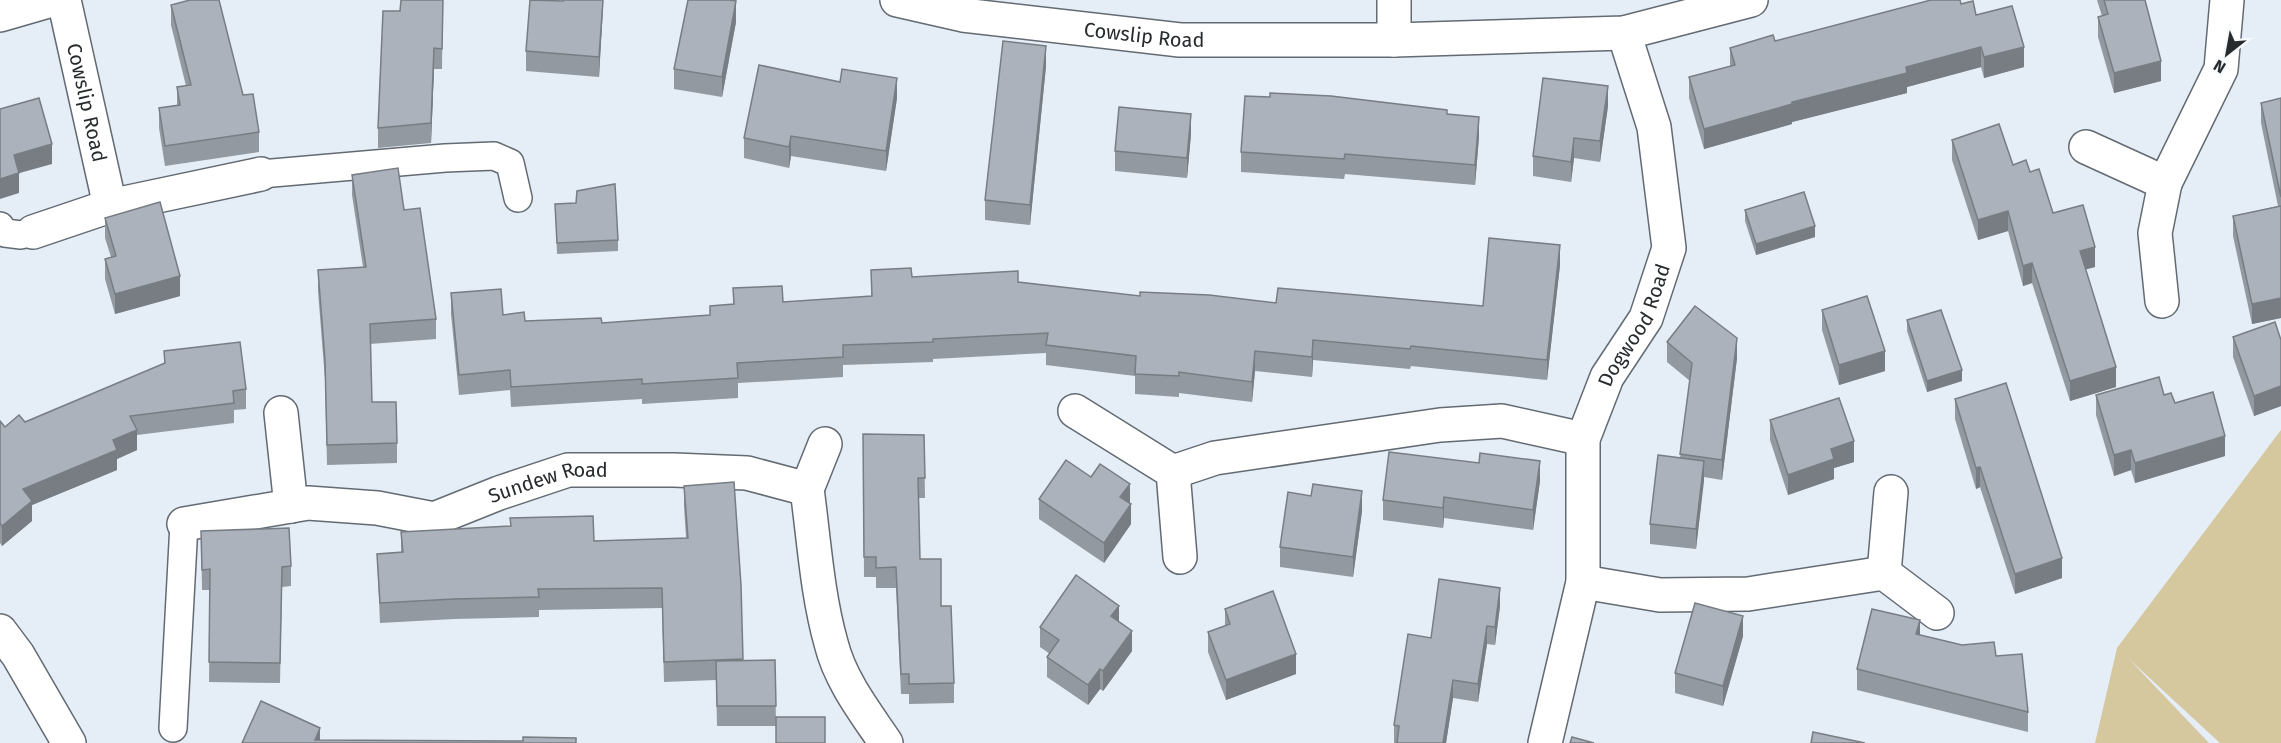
<svg xmlns="http://www.w3.org/2000/svg" width="2281" height="743" viewBox="0 0 2281 743" font-family="'Fira Sans',sans-serif">
<rect width="100%" height="100%" fill="#e5edf6"/>
<path fill="#d6c89e" d="M2281,430V743H2220L2129,659L2209,743H2095L2117,648Z"/>
<g fill="none" stroke-linecap="round" stroke-linejoin="round">
<defs>
<g id="service">
<path d="M261,174L445,158L494,156L510,163L518,198"/>
<path d="M0,226L5,233L21,235L33,232"/>
<path d="M173,728L184,524"/>
</g>
<g id="minor">
<path id="s1" d="M64,0L110,206"/>
<path id="s2" d="M897,0L963,15L1180,40H1394L1624,33L1751,0"/>
<path d="M1394,0V40"/>
<path d="M0,15L52,0"/>
<path d="M2086,147L2165,183L2155,233L2162,301"/>
<path d="M2165,183L2221,69L2227,0"/>
<path d="M33,232L110,206L261,174"/>
<path d="M1075,411L1173,472L1180,557"/>
<path d="M281,413L291,506"/>
<path d="M1173,472L1215,458L1440,425L1502,421L1583,439"/>
<path d="M807,489L825,444"/>
<path d="M1891,492L1884,573L1937,613"/>
<path id="s3" d="M184,524L308,503L377,508L434,519L499,493L568,470H674L747,473L807,489C814,540 817,593 831,643C840,680 865,712 886,743"/>
<path d="M1583,582L1660,595L1748,594L1884,573"/>
<path d="M0,631L18,655L69,743"/>
<path id="s4" d="M1545,743L1583,582V439L1607,377L1646,318L1669,248L1654,127L1624,33"/>
</g>
</defs>
<use href="#service" stroke="#636a72" stroke-width="30"/>
<use href="#minor" stroke="#636a72" stroke-width="36"/>
<use href="#service" stroke="#fff" stroke-width="27"/>
<use href="#minor" stroke="#fff" stroke-width="33"/>
</g>
<g fill="#9399a1">
<path d="M443,0L442,69H434L431,143L378,148V128L400,11Z"/>
<path d="M603,0L599,77L526,71V51L563,1Z"/>
<path d="M2097,0H2145L2161,81L2114,93L2098,37V17L2102,16Z"/>
<path d="M1961,4L1976,15L2024,67L1984,78L1981,67L1907,87V93L1792,122V124L1704,149L1689,98V77L1730,66V48L1775,41Z"/>
<path d="M171,5L243,95L259,132V152L165,166L159,128V108L177,105V87L186,86L171,25Z"/>
<path d="M736,22L722,97L674,89V69Z"/>
<path d="M1046,66L1030,225L985,220V200Z"/>
<path d="M897,98L886,171L791,156L789,168L744,158V138Z"/>
<path d="M2281,98V318L2252,324L2233,236V216L2278,206L2261,123V103Z"/>
<path d="M1608,106L1600,162L1574,158L1571,182L1533,176V156Z"/>
<path d="M1447,114L1479,137L1475,185L1345,174L1344,179L1241,172V152Z"/>
<path d="M1191,134L1187,178L1115,171V151Z"/>
<path d="M1952,140L2030,172L2053,213L2095,267L2085,269L2116,387L2070,401L2032,283L2023,286L2008,231L1978,240L1952,160Z"/>
<path d="M352,175L404,210L436,319V339L370,344L372,402L397,443V463L327,465L325,380L318,291V270L363,267L352,195Z"/>
<path d="M555,204L618,240V251L557,254Z"/>
<path d="M1745,210L1815,237L1756,255L1745,221Z"/>
<path d="M105,218L180,296L115,314L105,279V259L111,257L105,238Z"/>
<path d="M1560,265L1547,380L1411,366L1410,369L1313,360L1312,377L1255,371L1252,402L1179,393V397L1135,394V376L1046,365V353L933,359V362L843,365V377L738,383V398L642,404V399L511,407L510,390L459,395L451,314V293L503,315L525,321L602,323L710,315V306L733,305V288L783,302L871,296V270L912,277L1018,282L1140,296L1276,303L1483,306Z"/>
<path d="M1822,310L1885,371L1839,385L1822,330Z"/>
<path d="M1907,320L1962,381L1927,392L1907,331Z"/>
<path d="M2233,337L2281,340V406L2254,416L2233,357Z"/>
<path d="M1667,342L1737,358L1722,480L1704,477L1696,549L1650,544V524L1680,458L1690,381L1667,362Z"/>
<path d="M164,351L246,389V409L234,410V423L137,435V450L117,459V470L32,505V521L2,546L0,543V421L5,427L25,422L164,364Z"/>
<path d="M2096,395H2164L2175,403L2225,456L2135,483L2131,470L2114,476L2096,415Z"/>
<path d="M1955,399L2062,578L2015,594L1980,487L1976,489L1955,419Z"/>
<path d="M1770,420L1854,462L1834,468V479L1788,495L1770,440Z"/>
<path d="M863,434L924,435L925,498H919L920,559L941,606L954,683V703L909,704V694H901L896,588H876V577H864Z"/>
<path d="M1540,481L1533,530L1444,518L1443,528L1383,520V500Z"/>
<path d="M684,486L741,585L743,661L775,660L776,726H717L716,680L664,682L662,608L539,610V617L454,619L380,623L377,554L401,552V532L594,541L686,538L684,506Z"/>
<path d="M1039,499L1130,504L1131,524L1104,563L1039,519Z"/>
<path d="M1362,511L1353,577L1280,567V547Z"/>
<path d="M201,531L291,566V586L282,587L280,683L209,682L210,590H202Z"/>
<path d="M1500,606L1495,645L1487,644L1478,702L1453,698L1446,743H1394V725L1431,638Z"/>
<path d="M1225,609L1296,674L1226,700L1208,652V632L1225,626Z"/>
<path d="M1119,622L1132,651L1103,691L1100,689L1088,705L1047,677V657L1050,654L1040,647V627Z"/>
<path d="M1920,635L1962,645L1996,656L2028,712V732L1857,690V669Z"/>
<path d="M1743,636L1723,706L1675,693V673Z"/>
</g>
<g fill="#787d83">
<path d="M603,0V9L599,77V57Z"/>
<path d="M736,1V22L722,97V77Z"/>
<path d="M1046,46V66L1030,225V205Z"/>
<path d="M1981,47V67L1907,87V93L1792,122V124L1704,149V129L1906,67Z"/>
<path d="M2024,47V67L1984,78V57Z"/>
<path d="M434,48V69L431,143V123Z"/>
<path d="M2161,61V81L2114,93V73Z"/>
<path d="M897,78V98L886,171V151Z"/>
<path d="M1608,86V106L1600,162V141Z"/>
<path d="M1191,114V134L1187,178V158Z"/>
<path d="M1479,117V137L1475,185V165Z"/>
<path d="M791,136V156L789,168V147Z"/>
<path d="M1574,138V158L1571,182V162Z"/>
<path d="M52,144V164L16,174L19,173V193L0,199V179L14,155Z"/>
<path d="M2008,211V231L1978,240V220Z"/>
<path d="M1815,226V237L1756,255V244Z"/>
<path d="M1560,245V265L1547,380V360Z"/>
<path d="M2095,247V267L2080,271V251Z"/>
<path d="M2032,263V283L2023,286V266Z"/>
<path d="M180,276V296L115,314V294Z"/>
<path d="M2281,298V318L2252,324V304Z"/>
<path d="M1737,338V358L1722,480V460Z"/>
<path d="M1313,340V360L1312,377V357Z"/>
<path d="M1255,351V371L1252,402V382Z"/>
<path d="M1885,351V371L1839,385V365Z"/>
<path d="M2116,367V387L2070,401V381Z"/>
<path d="M1962,370V381L1927,392V381Z"/>
<path d="M2281,386V406L2254,416V396Z"/>
<path d="M137,430V450L117,459V470L32,505V521L2,546V526L23,489L113,440Z"/>
<path d="M2225,436V456L2135,483V463Z"/>
<path d="M1854,441V462L1834,468V479L1788,495V475L1831,449Z"/>
<path d="M2131,450V470L2114,476V455Z"/>
<path d="M1540,461V481L1533,530V510Z"/>
<path d="M1704,461V481L1696,549V529Z"/>
<path d="M1980,467V487L1976,489V468Z"/>
<path d="M1130,484V504L1120,497Z"/>
<path d="M1362,491V511L1353,577V557Z"/>
<path d="M1444,497V518L1443,528V508Z"/>
<path d="M1131,504V524L1104,563V543Z"/>
<path d="M2062,558V578L2015,594V574Z"/>
<path d="M1500,588V606L1495,645V627Z"/>
<path d="M1119,606V626L1111,616Z"/>
<path d="M1743,616V636L1723,706V686Z"/>
<path d="M1920,620V640L1916,634Z"/>
<path d="M1487,626V644L1478,702V684Z"/>
<path d="M1132,631V651L1103,691V671Z"/>
<path d="M1296,654V674L1226,700V680Z"/>
<path d="M1100,669V689L1088,705V685Z"/>
<path d="M1453,680V698L1446,743H1443Z"/>
<path d="M320,728V743L315,740Z"/>
</g>
<g fill="#abb2bb" stroke="#787d83" stroke-width="1.5">
<path d="M190,0H219L243,95L253,94L259,132L165,146L159,108L180,105L177,87L191,85L171,5Z"/>
<path d="M401,0H443L442,49L434,48L431,123L378,128L383,11H400Z"/>
<path d="M530,0L563,1V0H603L599,57L526,51Z"/>
<path d="M688,0H729L736,1L722,77L674,69Z"/>
<path d="M1931,0H1960L1961,4L1973,1L1976,15L2012,6L2024,47L1984,57L1981,47L1906,67L1907,73L1792,102V104L1704,129L1689,77L1735,65L1730,48L1773,35L1775,41Z"/>
<path d="M2104,0H2145L2161,61L2114,73L2098,17L2108,14Z"/>
<path d="M1003,41L1046,46L1030,205L985,200Z"/>
<path d="M759,65L840,82L842,69L897,78L886,151L791,136L789,147L744,138Z"/>
<path d="M1543,78L1608,86L1600,141L1574,138L1571,162L1533,156Z"/>
<path d="M1270,93L1331,96L1447,110V114L1479,117L1475,165L1345,154L1344,159L1241,152L1245,96L1270,97Z"/>
<path d="M39,98L52,144L14,155L19,173L0,179V109Z"/>
<path d="M2281,98V197L2261,103Z"/>
<path d="M1119,107L1191,114L1187,158L1115,151Z"/>
<path d="M1999,124L2013,165L2026,160L2030,172L2039,169L2053,213L2083,205L2095,247L2080,251L2116,367L2070,381L2032,263L2023,266L2008,211L1978,220L1952,140Z"/>
<path d="M398,168L404,210L420,208L436,319L370,324L372,402H396L397,443L327,445L325,360L318,270L366,267L352,175Z"/>
<path d="M615,184L618,240L557,243L555,204L576,203L577,191Z"/>
<path d="M1804,192L1815,226L1756,244L1745,210Z"/>
<path d="M160,202L180,276L115,294L105,259L116,256L105,218Z"/>
<path d="M2281,206V298L2252,304L2233,216Z"/>
<path d="M1489,238L1560,245L1547,360L1411,346L1410,349L1313,340L1312,357L1255,351L1252,382L1179,372V376L1135,374L1136,356L1046,345L1048,333L933,339V342L843,345V357L737,363L738,378L642,384V379L511,387L510,370L459,375L451,293L501,289L503,315L524,312L525,321L601,318L602,323L710,315V306L734,304L733,288L782,286L783,302L872,296L871,270L911,268L912,277L1018,271V282L1140,296V292L1209,295L1276,303L1278,288L1483,306Z"/>
<path d="M1867,296L1885,351L1839,365L1822,310Z"/>
<path d="M1695,306L1737,338L1722,460L1680,454L1692,363L1667,342Z"/>
<path d="M1941,310L1962,370L1927,381L1907,320Z"/>
<path d="M2275,322L2281,340V386L2254,396L2233,337Z"/>
<path d="M240,342L246,389L233,391L234,403L130,416L137,430L113,440L117,450L23,489L32,501L2,526L0,523V421L5,427L19,415L25,422L165,363L164,351Z"/>
<path d="M2159,377L2164,395L2171,393L2175,403L2213,392L2225,436L2135,463L2131,450L2114,455L2096,395Z"/>
<path d="M2006,383L2062,558L2015,574L1980,467L1976,468L1955,399Z"/>
<path d="M1839,398L1854,441L1831,449L1834,459L1788,475L1770,420Z"/>
<path d="M863,434L924,435L925,478H918L920,559H941V606H951L954,683L909,684V674H901L896,567L876,568V557H864Z"/>
<path d="M1389,452L1479,463L1480,453L1540,461L1533,510L1444,497L1443,508L1383,500Z"/>
<path d="M1658,455L1704,461L1696,529L1650,524Z"/>
<path d="M1066,460L1091,477L1100,464L1130,484L1120,497L1131,504L1104,543L1039,499Z"/>
<path d="M734,482L741,585L743,659L664,662L662,588L538,589L539,597L454,599L380,603L377,554L403,552L401,532L511,526L510,518L593,516L594,541L688,538L684,486Z"/>
<path d="M1313,484L1362,491L1353,557L1280,547L1288,492L1311,496Z"/>
<path d="M289,528L291,566L282,567L280,663L209,662L210,569L202,570L201,531Z"/>
<path d="M1076,575L1119,606L1111,616L1132,631L1103,671L1100,669L1088,685L1047,657L1059,640L1040,627Z"/>
<path d="M1439,579L1500,588L1495,627L1487,626L1478,684L1453,680L1443,743H1397L1399,726L1394,725L1408,634L1431,638Z"/>
<path d="M1273,591L1296,654L1226,680L1208,632L1230,624L1225,609Z"/>
<path d="M1695,603L1743,616L1723,686L1675,673Z"/>
<path d="M1872,609L1920,620L1916,634L1962,645L1994,642L1996,656L2022,654L2028,712L1857,669Z"/>
<path d="M775,660L776,706H717L716,661Z"/>
<path d="M261,701L320,728L315,740L523,741V737L576,738V743H242Z"/>
<rect x="776" y="717" width="49" height="26"/>
<path d="M1813,732L1865,743H1811Z"/>
<path d="M1572,737L1594,743H1570Z"/>
</g>
<g text-anchor="middle" dominant-baseline="central" stroke-width="6" stroke-linejoin="round" paint-order="stroke">
<g font-size="20" fill="#282b2e" stroke="#f6fafd">
<text stroke="none"><textPath href="#s2" startOffset="250">Cowslip Road</textPath></text>
<text stroke="none"><textPath href="#s1" startOffset="105">Cowslip Road</textPath></text>
<text stroke="none"><textPath href="#s4" startOffset="434">Dogwood Road</textPath></text>
<text stroke="none"><textPath href="#s3" startOffset="374">Sundew Road</textPath></text>
</g>
</g>
<g transform="translate(2227 54) rotate(211)" stroke="#f6fafd" stroke-width="4.5" paint-order="stroke">
<path d="M0-4.5L10 22L0 15L-10 22Z" fill="#282b2e"/>
<text y="-9" font-size="16" font-weight="bold" text-anchor="middle" fill="#282b2e">N</text>
</g>
</svg>
